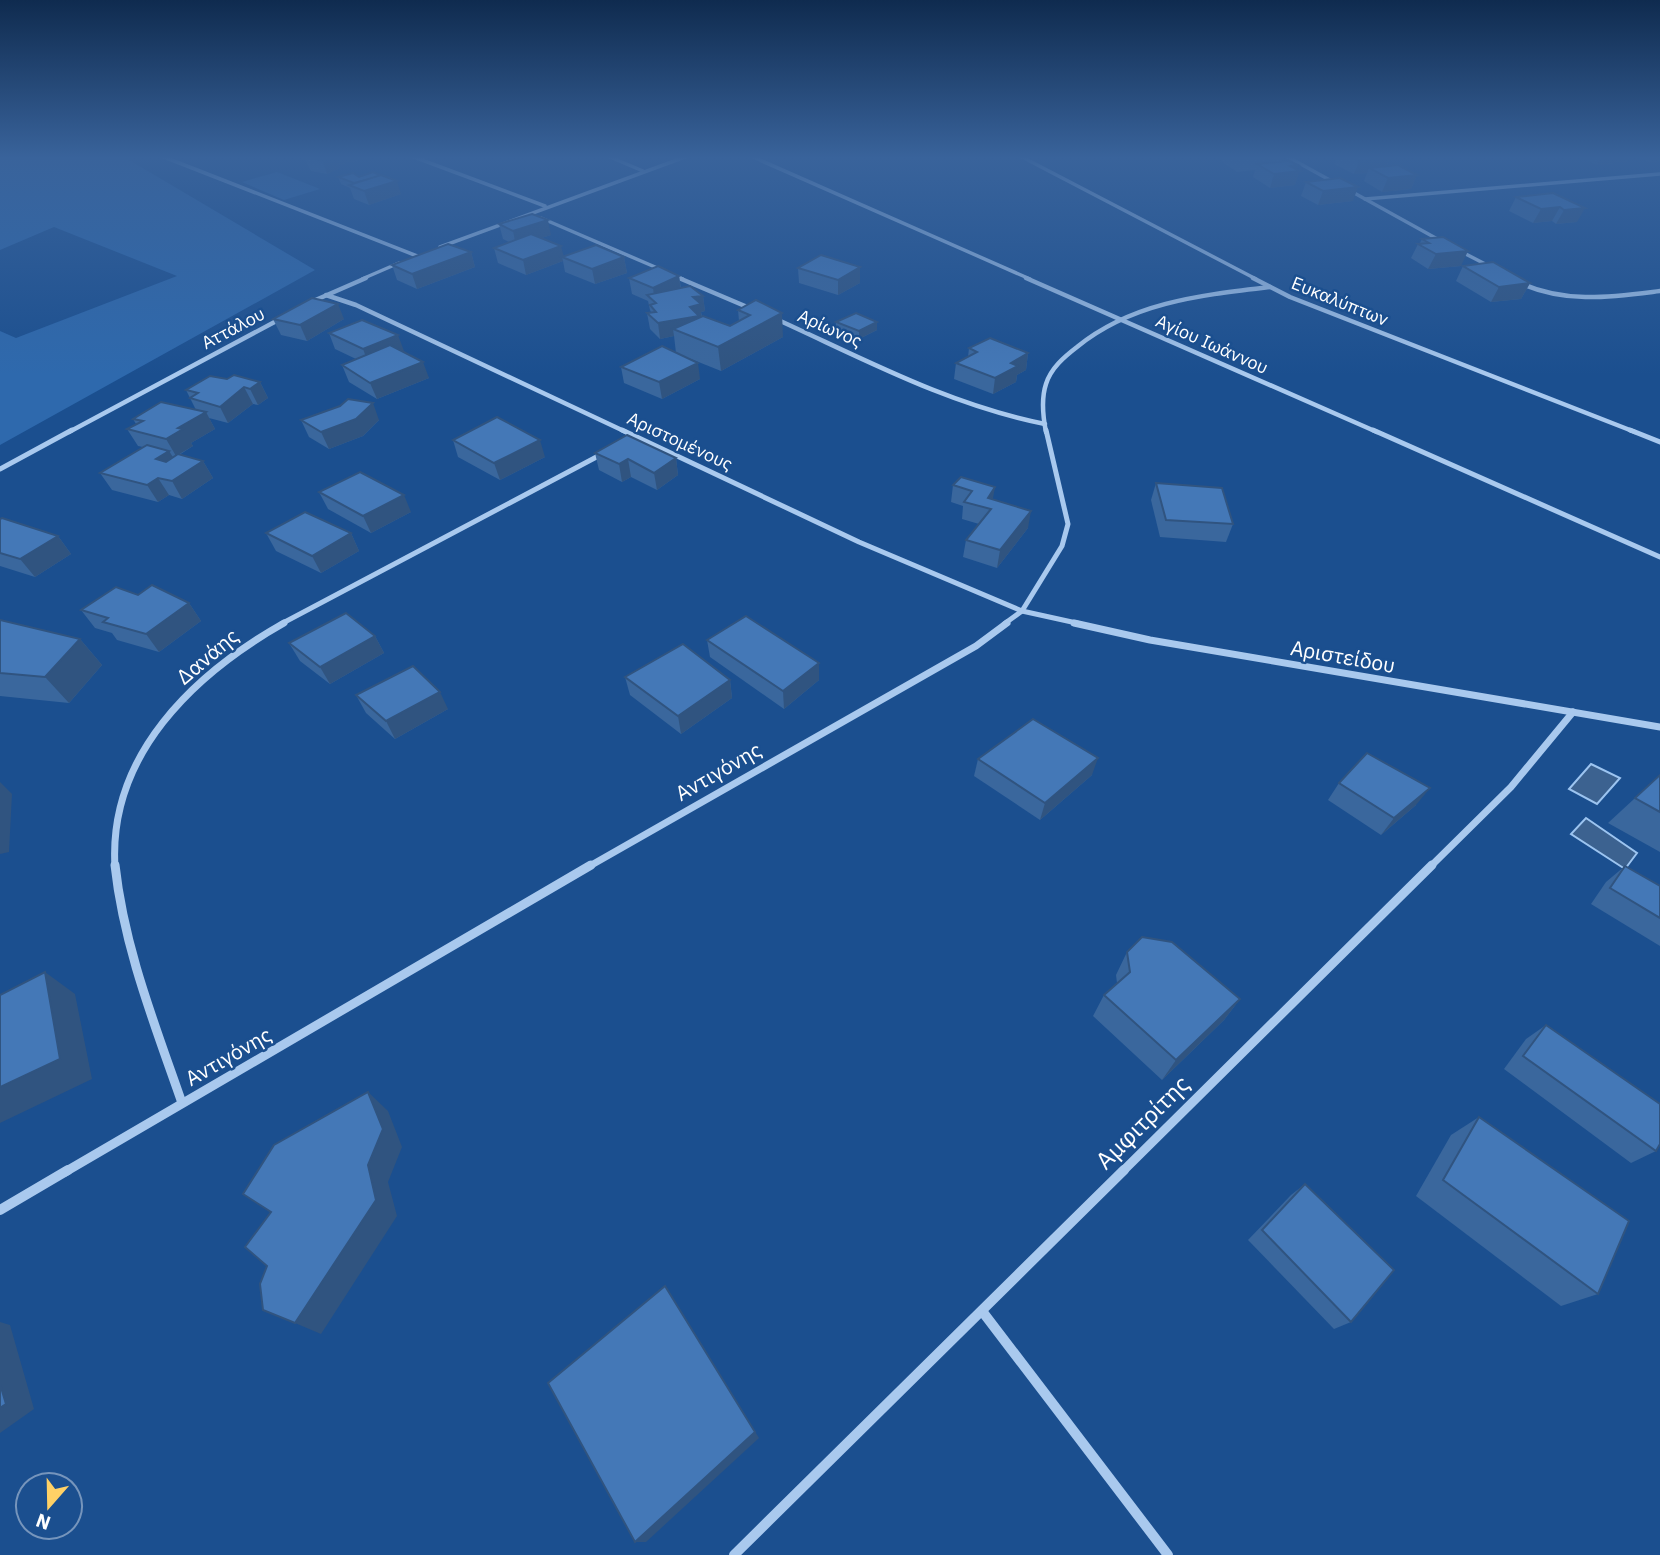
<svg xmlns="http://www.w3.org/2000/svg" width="1660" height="1555" viewBox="0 0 1660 1555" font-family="'IBM Plex Sans',sans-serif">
<rect width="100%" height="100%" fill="#1b4f8f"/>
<g fill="#2e69ad">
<path d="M0,157H124L315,270L0,445V331L16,338L177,276L54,227L0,250Z"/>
<path d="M277,172L320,189L284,200L242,182Z"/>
</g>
<g fill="#3c6290" stroke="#9cc4f0" stroke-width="2">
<path d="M1591,764L1620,778L1597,804L1569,789Z"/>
<path d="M1586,818L1637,853L1625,869L1571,834Z"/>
</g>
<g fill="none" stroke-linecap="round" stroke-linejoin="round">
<g stroke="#a9c9ee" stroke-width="3.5">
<path d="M164,157L417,256"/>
<path d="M414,157L545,206"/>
<path d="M610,157L643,171"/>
<path d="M753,157L1030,279"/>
<path d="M1022,157L1256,279"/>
<path d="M1288,157L1337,184"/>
<path d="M1347,189L1441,241"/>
<path d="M1365,199L1660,174"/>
<path d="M541,218L662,270"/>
<path d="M440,247L685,157"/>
<path d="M1458,250L1491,267"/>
<path d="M673,275L683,279"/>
<path d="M362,279L399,263"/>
</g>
<g stroke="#a9c9ee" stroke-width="4.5">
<path d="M679,278L752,309"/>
<path d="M1026,278L1377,432"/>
<path d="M1253,278L1290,297L1635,432"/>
<path d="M1520,283C1566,304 1611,297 1660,291"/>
<path d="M326,295L356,305L626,432"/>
<path d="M311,302L366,278"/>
<path d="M776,319C864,359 949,405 1045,424"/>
<path d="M69,432L282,318"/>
<path d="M1046,432C1043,417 1041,399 1046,384C1051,368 1064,357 1077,347C1132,302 1202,295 1270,287"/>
</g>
<g stroke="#a9c9ee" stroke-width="5">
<path d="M622,430L859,542L1022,611L1081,624"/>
<path d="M1373,430L1660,557"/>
<path d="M1630,430L1660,442"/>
<path d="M0,469L72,430"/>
<path d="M281,624L604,453"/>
<path d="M1004,624L1022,611L1062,546L1068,524L1046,430"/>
</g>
<g stroke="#a9c9ee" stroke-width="7">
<path d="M1074,623L1150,640L1660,727"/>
<path d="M115,867C108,755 194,674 284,623"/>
<path d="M588,867L976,646L1007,623"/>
<path d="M1430,867L1511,787L1573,712"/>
</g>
<g stroke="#a9c9ee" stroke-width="9">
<path d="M115,865C124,948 155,1025 182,1103"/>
<path d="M65,1172L591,865"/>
<path d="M1122,1172L1432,865"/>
</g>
<g stroke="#a9c9ee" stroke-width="10">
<path d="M0,1210L68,1170"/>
<path d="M982,1311L1168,1555"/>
<path d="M734,1555L1124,1170"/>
</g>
</g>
<g fill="#3a679d">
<path d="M304,157H365L366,158L339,165L340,168L327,174L311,171Z"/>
<path d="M1223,157H1282L1281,161L1296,169L1295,185L1270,188L1253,177L1255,170L1237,172L1221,161Z"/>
<path d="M1337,157H1390L1387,166L1417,175L1411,189L1382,192L1364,181L1367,173L1354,174L1334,164Z"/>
<path d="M1580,157H1629L1626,162L1597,165Z"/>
<path d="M1637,157H1660V161L1650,162Z"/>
<path d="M338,177L401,194L369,205L354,199L350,188L341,184Z"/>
<path d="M1306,182L1353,201L1318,205L1301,196Z"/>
<path d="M1553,193L1577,222L1556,224L1552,221L1533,223L1509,211L1516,197Z"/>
<path d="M499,224L551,235L541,238L563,256L624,257L627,273L595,284L565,272L563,261L526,275L498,263L494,248L509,242L503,239Z"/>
<path d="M1422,239L1461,266L1428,269L1411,258L1418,244L1420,243Z"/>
<path d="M471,252L475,267L417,289L397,280L392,265Z"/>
<path d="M1463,266L1530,283L1521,299L1491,302L1456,281Z"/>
<path d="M860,267V283L838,295L799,283L798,268Z"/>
<path d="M679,276L681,288L703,296L705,311L701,312L702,316L730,326L739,321L738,310L756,300L783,337L721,371L681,355L700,379L662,399L624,383L621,367L676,353L674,336L660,339L650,329L647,313L651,312L650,310L648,301L632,294L629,278Z"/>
<path d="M273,319H344L307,341L281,335Z"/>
<path d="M836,322H877V330L859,339L836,330Z"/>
<path d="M329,333L404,351H403L429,378L377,399L349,382L342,365L356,359L335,349Z"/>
<path d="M969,348L1028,353L1026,370L1017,375L1016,382L993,394L954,379L956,363L968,357Z"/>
<path d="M260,382L268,398L258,405L253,404L228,423L209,418L215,429L191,443L193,446L179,455L203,461L213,478L182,499L169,495L158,502L112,490L100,473L143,447L138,446L127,429L136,424L133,419L196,410L186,390Z"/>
<path d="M301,420H379L363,436L329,449L309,437Z"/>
<path d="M453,440L545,457L500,480L458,457Z"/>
<path d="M595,453L676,458L678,475L657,490L631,477L622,482L599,470Z"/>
<path d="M1156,483L1233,524L1226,542L1160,537L1151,500Z"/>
<path d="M953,485L993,499L1028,528L997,568L963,557L966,540L979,524L962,519L963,506L951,502Z"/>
<path d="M319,492L411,512L371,533L328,509Z"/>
<path d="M0,519L58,536L71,554L35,577L0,566Z"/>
<path d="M266,533H351L359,551L321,573L276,551Z"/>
<path d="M138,595L189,603L201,621L159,652L117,640L112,633L95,628L81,610Z"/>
<path d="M0,620L80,639L102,665L69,703L0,696Z"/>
<path d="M375,636L384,653L330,684L300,661L289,643Z"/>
<path d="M707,640L819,680L784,709L710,657Z"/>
<path d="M625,677L730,680L732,698L681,734L630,695Z"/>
<path d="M356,695L448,709L395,739L366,713Z"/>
<path d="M978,759L1092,775L1040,820L974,776Z"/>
<path d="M1660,775V852L1608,823Z"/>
<path d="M1339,783L1416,805L1381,835L1328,800Z"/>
<path d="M1625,866L1660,886V946L1591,904L1606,882Z"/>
<path d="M1127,952L1240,999L1224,1020L1162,1080L1093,1016L1104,995L1117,983L1116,975Z"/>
<path d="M1546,1025L1656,1151L1631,1163L1504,1069L1526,1039Z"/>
<path d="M1479,1117L1598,1294L1561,1306L1416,1196L1451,1135Z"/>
<path d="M1305,1184L1351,1322L1334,1329L1248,1240L1291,1195Z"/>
</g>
<g fill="#305480">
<path d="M328,157H365L366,158L339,165L340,168L327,174L322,160Z"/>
<path d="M1390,157L1385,170L1369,168L1367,173L1354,174L1359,161Z"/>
<path d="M1602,157H1629L1626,162L1597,165Z"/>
<path d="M1653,157H1660V161L1650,162Z"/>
<path d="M1298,165L1296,172L1300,171L1295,185L1270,188L1274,174L1290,166Z"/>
<path d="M1417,175L1411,189L1382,192L1388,178Z"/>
<path d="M397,181L401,194L369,205L364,191Z"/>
<path d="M1358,187L1353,201L1318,205L1323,191Z"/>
<path d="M1560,207L1552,221L1533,223L1541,209Z"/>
<path d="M1585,208L1577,222L1556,224L1564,210Z"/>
<path d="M548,220L551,235L516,246L513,231Z"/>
<path d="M561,246L564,257H562L563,261L526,275L523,260Z"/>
<path d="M1468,251L1461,266L1428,269L1436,254Z"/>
<path d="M471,252L475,267L417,289L412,274Z"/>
<path d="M624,257L627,273L595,284L592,269Z"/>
<path d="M860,267V283L838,295V280Z"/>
<path d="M679,276L681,292L655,304L653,288Z"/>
<path d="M1530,283L1521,299L1491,302L1499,287Z"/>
<path d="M703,296L705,311L701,312L702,320L673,329L674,336L660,339L658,323L693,297Z"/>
<path d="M338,304L344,319L307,341L300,325Z"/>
<path d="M782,313L783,337L721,371L718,347Z"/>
<path d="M877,322V330L859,339V331Z"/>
<path d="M398,335L404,351L369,365L363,349Z"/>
<path d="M1028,353L1026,370L1017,375L1016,382L993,394L995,378L1011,363Z"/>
<path d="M423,362L429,378L377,399L370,383Z"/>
<path d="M698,363L700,379L662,399L659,382Z"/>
<path d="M260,382L268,398L258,405L250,389Z"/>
<path d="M244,387L253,404L228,423L220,407Z"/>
<path d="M373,403L379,420L363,436L329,449L321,432Z"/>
<path d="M206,412L215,429L191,443L193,446L176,456L166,439L178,428Z"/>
<path d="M540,440L545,457L500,480L494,463Z"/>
<path d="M169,451L180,468L156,459Z"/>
<path d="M676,458L678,475L657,490L654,473Z"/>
<path d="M628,459L631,477L622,482L619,464Z"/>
<path d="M203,461L213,478L182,499L172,481Z"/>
<path d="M158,478L169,495L158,502L147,485Z"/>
<path d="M995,487L992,504L988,498Z"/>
<path d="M404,495L411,512L371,533L363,516Z"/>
<path d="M1031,511L1028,528L997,568L1000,550Z"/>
<path d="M351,533L359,551L321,573L312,556Z"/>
<path d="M58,536L71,554L35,577L20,559Z"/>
<path d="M189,603L201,621L159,652L146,634Z"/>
<path d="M375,636L384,653L330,684L320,667Z"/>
<path d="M80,639L102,665L69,703L45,677Z"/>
<path d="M819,663V680L784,709L783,691Z"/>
<path d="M730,680L732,698L681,734L678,716Z"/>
<path d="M440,692L448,709L395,739L386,721Z"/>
<path d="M1098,758L1092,775L1040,820L1045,803Z"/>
<path d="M0,782L12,794L9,852L0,854Z"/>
<path d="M1430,788L1416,805L1381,835L1394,818Z"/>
<path d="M45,972L75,994L92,1079L0,1123V1087Z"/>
<path d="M1240,999L1224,1020L1162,1080L1176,1060Z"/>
<path d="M368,1092L388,1111L402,1147L388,1182L397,1216L321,1334L295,1323L368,1165Z"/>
<path d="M665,1286L759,1438L646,1542H635Z"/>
<path d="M0,1322L10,1325L34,1409L0,1433Z"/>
</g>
<g fill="#4478b7" stroke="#305480" stroke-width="2">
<path d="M307,157H331L322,160L305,158Z"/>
<path d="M1351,157H1390L1359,161Z"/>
<path d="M1289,161L1298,165L1290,166L1300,171L1274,174L1257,164Z"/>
<path d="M1398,165L1417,175L1388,178L1369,168Z"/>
<path d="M373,172L382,176L354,183L338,177L353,173L359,177Z"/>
<path d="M381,175L397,181L364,191L349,185Z"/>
<path d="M1340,178L1358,187L1323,191L1306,182Z"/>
<path d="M1553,193L1585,208L1564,210L1560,207L1541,209L1516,197Z"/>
<path d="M532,214L548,220L513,231L499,224Z"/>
<path d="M531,234L561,246L523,260L494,248Z"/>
<path d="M1443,237L1468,251L1436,254L1418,244L1429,243L1422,239Z"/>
<path d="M448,244L471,252L412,274L392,265Z"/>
<path d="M596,245L624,257L592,269L562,257Z"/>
<path d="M821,255L860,267L838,280L798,268Z"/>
<path d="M1493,262L1530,283L1499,287L1463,266Z"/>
<path d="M658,266L679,276L653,288L629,278Z"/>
<path d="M690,286L703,296L693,297L701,304L690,307L699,316L658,323L647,313L656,312L650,305L656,303L647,295Z"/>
<path d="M312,298L338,304L300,325L273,319Z"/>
<path d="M756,300L782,313L718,347L673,329L703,316L730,326L750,315L738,310Z"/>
<path d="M856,313L877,322L859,331L836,322Z"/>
<path d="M362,320L398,335L363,349L329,333Z"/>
<path d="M990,338L1028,353L1011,363L1018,366L995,378L956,363L977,352L969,348Z"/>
<path d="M390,345L423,362L370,383L342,365Z"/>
<path d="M662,346L698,363L659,382L621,367Z"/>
<path d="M234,375L260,382L250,389L244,387L220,407L190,398L198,393L186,390L210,376L227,379Z"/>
<path d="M348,399L373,403L356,419L321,432L301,420L340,406Z"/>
<path d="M161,402L206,412L178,428L183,429L166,439L127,429L143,421L133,419Z"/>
<path d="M497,417L540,440L494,463L453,440Z"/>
<path d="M627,435L676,458L654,473L628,459L619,464L595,453Z"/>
<path d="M147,445L169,451L156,459L166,462L178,454L203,461L172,481L158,478L147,485L100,473Z"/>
<path d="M360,472L404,495L363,516L319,492Z"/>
<path d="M961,477L995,487L988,498L1031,511L1000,550L966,540L991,509L964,502L972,491L953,485Z"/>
<path d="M1156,483L1222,488L1233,524L1166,520Z"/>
<path d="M305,512L351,533L312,556L266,533Z"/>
<path d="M2,518L58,536L20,559L0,553V519Z"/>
<path d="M152,585L189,603L146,634L103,622L108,618L81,610L116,587L138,595Z"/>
<path d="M346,613L375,636L320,667L289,643Z"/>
<path d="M746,616L819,663L783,691L707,640Z"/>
<path d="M0,620L80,639L45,677L0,673Z"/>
<path d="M683,644L730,680L678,716L625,677Z"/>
<path d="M413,666L440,692L386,721L356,695Z"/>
<path d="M1033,719L1098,758L1045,803L978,759Z"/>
<path d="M1367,753L1430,788L1394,818L1339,783Z"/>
<path d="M1660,775V812L1635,798Z"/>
<path d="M1625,866L1660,886V918L1610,888Z"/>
<path d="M1142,937L1172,942L1240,999L1176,1060L1104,995L1130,972L1127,952Z"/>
<path d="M45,972L60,1059L0,1087V995Z"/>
<path d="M1546,1025L1660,1104V1144L1656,1151L1523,1056Z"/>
<path d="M368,1092L383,1129L368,1165L376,1200L295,1323L263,1310L260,1284L267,1266L245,1247L271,1212L243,1194L274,1145Z"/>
<path d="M1479,1117L1629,1221L1598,1294L1443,1180Z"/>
<path d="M1305,1184L1394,1270L1351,1322L1262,1230Z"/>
<path d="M665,1286L755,1432L635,1542L548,1383Z"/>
<path d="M0,1384L6,1404L0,1408Z"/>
</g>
<linearGradient id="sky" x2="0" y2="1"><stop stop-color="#0f2b4f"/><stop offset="0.42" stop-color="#39639b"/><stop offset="1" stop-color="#39639b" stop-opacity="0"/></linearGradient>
<rect width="1660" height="375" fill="url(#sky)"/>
<g text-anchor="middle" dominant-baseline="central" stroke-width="5" stroke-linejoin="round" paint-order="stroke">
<g font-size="18" fill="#fff" stroke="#1b4f8f">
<text transform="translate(1340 301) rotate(22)">Ευκαλύπτων</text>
<text transform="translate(233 328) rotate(-28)">Αττάλου</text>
<text transform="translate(830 328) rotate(24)">Αρίωνος</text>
<text transform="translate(1212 344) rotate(24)">Αγίου Ιωάννου</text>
<text transform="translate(680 441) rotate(25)">Αριστομένους</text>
</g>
<g font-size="21" fill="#fff" stroke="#1b4f8f">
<text transform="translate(207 656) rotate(-40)">Δανάης</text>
<text transform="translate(1343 656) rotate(10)">Αριστείδου</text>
<text transform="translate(718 771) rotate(-30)">Αντιγόνης</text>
<text transform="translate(228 1056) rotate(-30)">Αντιγόνης</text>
</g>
<g font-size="24" fill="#fff" stroke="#1b4f8f">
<text transform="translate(1142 1122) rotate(-45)">Αμφιτρίτης</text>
</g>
</g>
<g transform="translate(49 1506) rotate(200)"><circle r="33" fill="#1b4f8f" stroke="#7695bc" stroke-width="2"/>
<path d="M0-5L12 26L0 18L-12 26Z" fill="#ffd166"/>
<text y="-10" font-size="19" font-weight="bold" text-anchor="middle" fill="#ffffff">N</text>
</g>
</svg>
